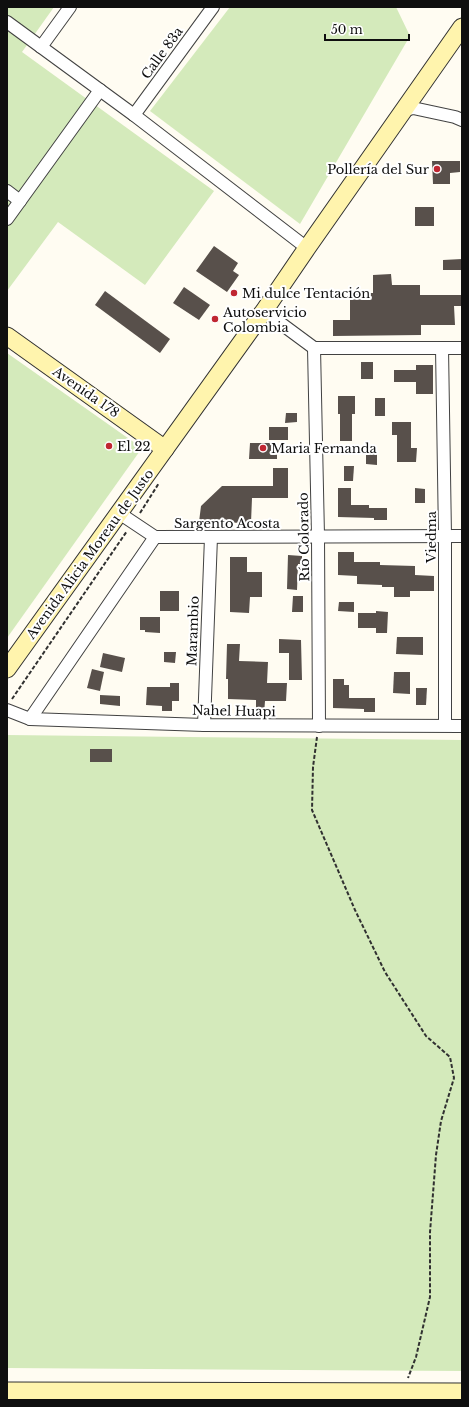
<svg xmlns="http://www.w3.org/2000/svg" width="469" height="1407" viewBox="0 0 469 1407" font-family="'Libre Baskerville',serif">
<rect width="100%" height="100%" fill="#fffcf2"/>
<g fill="#d4eabb">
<path d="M7,7H54L22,52L214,191L145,285L58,222L7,291Z"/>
<path d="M230,7H396L410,36L300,224L150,111Z"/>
<path d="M7,353L142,448L7,638Z"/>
<path d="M7,735L462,740V1371L7,1368Z"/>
</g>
<g fill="#58504b">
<path d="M432,161H460V172L450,173V184H433Z"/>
<rect x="415" y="207" width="19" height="19"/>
<path d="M214,246L238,263L233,271L239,275L227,292L196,271Z"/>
<path d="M462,259V270H443V260Z"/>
<path d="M391,274L392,285H420V295H462V306H454L455,325H421V335L333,336V320H350V293H373V275Z"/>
<path d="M184,287L210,305L199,320L173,303Z"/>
<path d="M105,291L170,339L160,353L95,305Z"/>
<rect x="361" y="362" width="12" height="17"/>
<path d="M416,365H433V394H416V382H394V370H416Z"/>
<path d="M338,396H355V414H352V441H340V414H338Z"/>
<rect x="375" y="398" width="10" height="18"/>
<path d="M286,413H297V422L285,423Z"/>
<path d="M392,422H411V448H417L416,462H397V435H392Z"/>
<rect x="269" y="427" width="19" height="13"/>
<path d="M250,443H277V459H249Z"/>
<path d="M366,450H377V465L366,464Z"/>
<path d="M344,466H354L353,481H344Z"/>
<path d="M273,468H288V498H252L251,523L199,522L201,506L222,486H273Z"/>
<path d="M338,488H351V505H369V508H387V520H374V518L338,517Z"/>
<path d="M415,488L425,489V503H415Z"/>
<path d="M338,552H354V562H380V565L415,566V575L434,576V591H410V597H394V587H382V585L357,584V576L338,575Z"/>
<path d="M288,555L302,556V564H298L297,590L287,589Z"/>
<path d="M230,557H247V572H262V597H250L249,613L230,612Z"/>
<rect x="160" y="591" width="19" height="20"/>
<path d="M293,596H303V612H292Z"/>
<path d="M339,602H354V612L338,611Z"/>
<path d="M376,611L388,612L387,633H376V628H358V613H376Z"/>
<path d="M140,617H160V633L145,632V630H140Z"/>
<path d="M397,637H423V655L396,654Z"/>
<path d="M279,639L301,640L302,680H289V653H279Z"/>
<path d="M227,644H240L239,661L268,662L267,683H287L286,701H265L264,714H256V700L228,699V679H226Z"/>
<path d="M164,652H176L175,663L164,662Z"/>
<path d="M103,653L125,658L122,672L100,667Z"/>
<path d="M92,669L104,672L100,691L87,688Z"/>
<path d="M394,672H410V694L393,693Z"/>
<path d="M333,679H344V685H349V698H375V712H364V709L333,708Z"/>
<path d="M170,683H179V701H172V711H162V706L146,705L147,687H170Z"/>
<path d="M416,688H427L426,705H416Z"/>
<path d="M100,695L120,696V706L100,704Z"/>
<rect x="90" y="749" width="22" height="13"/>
</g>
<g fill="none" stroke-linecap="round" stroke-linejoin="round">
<defs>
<g id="street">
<path d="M7,22L134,115L307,248"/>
<path d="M41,47L70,7"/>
<path d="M402,111L413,108L455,117L462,120"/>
<path d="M134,115L213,7"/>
<path d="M7,191L20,201"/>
<path d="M7,219L100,90"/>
<path d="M264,311L314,348H462"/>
<path d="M314,348L318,536L319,726"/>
<path d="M442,348L445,536V725"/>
<path d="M119,513L155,537L462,536"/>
<path d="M7,710L30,719L204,725L462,726"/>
<path d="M30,719L155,537"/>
<path d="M204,725L211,537"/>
</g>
<g id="secondary">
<path d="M7,336L165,449"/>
<path d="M7,669L264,311L307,248L462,27"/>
<path d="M7,1391L462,1392"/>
</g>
</defs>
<use href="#street" stroke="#424242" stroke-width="14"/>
<use href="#secondary" stroke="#313131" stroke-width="19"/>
<g stroke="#313131" stroke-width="2" stroke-dasharray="4 2" stroke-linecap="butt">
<path d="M140,513L159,483"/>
<path d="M12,699L127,531"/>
<path d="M317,737L313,767L312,810L355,910L385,972L426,1036L450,1057L454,1078L441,1121L436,1155L430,1232V1297L416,1357L408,1378"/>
</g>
<use href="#street" stroke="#fff" stroke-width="12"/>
<use href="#secondary" stroke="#fff4ad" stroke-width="17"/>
</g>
<g fill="#c02631" stroke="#fff" stroke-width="1.5">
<circle cx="437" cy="169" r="4"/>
<circle cx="234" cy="293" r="4"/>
<circle cx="215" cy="319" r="4"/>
<circle cx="109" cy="446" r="4"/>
<circle cx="263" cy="448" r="4"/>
</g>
<g text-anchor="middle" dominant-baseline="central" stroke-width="4" stroke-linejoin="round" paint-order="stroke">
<g font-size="13" fill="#0f0f0f" stroke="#fff">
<text transform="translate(162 53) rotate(-54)">Calle 83a</text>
<text transform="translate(86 392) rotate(35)">Avenida 178</text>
<text x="227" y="523">Sargento Acosta</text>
<text transform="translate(304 537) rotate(-91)">Río Colorado</text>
<text transform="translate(431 537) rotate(-90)">Viedma</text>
<text transform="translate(90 554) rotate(-54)">Avenida Alicia Moreau de Justo</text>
<text transform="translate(193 631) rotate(-88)">Marambio</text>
<text transform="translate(234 711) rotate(1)">Nahel Huapi</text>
</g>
<g font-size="13" fill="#0f0f0f" stroke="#fff" text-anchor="start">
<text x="429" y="169" text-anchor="end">Pollería del Sur</text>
<text x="242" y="293">Mi dulce Tentación</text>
<text x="223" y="312">Autoservicio<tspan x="223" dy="15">Colombia</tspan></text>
<text x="117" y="446">El 22</text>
<text x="271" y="448">Maria Fernanda</text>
</g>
</g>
<rect width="469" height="1407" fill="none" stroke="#0f0f0f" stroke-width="16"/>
<path d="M325 34v6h84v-6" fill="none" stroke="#0f0f0f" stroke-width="2"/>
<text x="331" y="34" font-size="12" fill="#0f0f0f" stroke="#ffffff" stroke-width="3" paint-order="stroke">50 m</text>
</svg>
